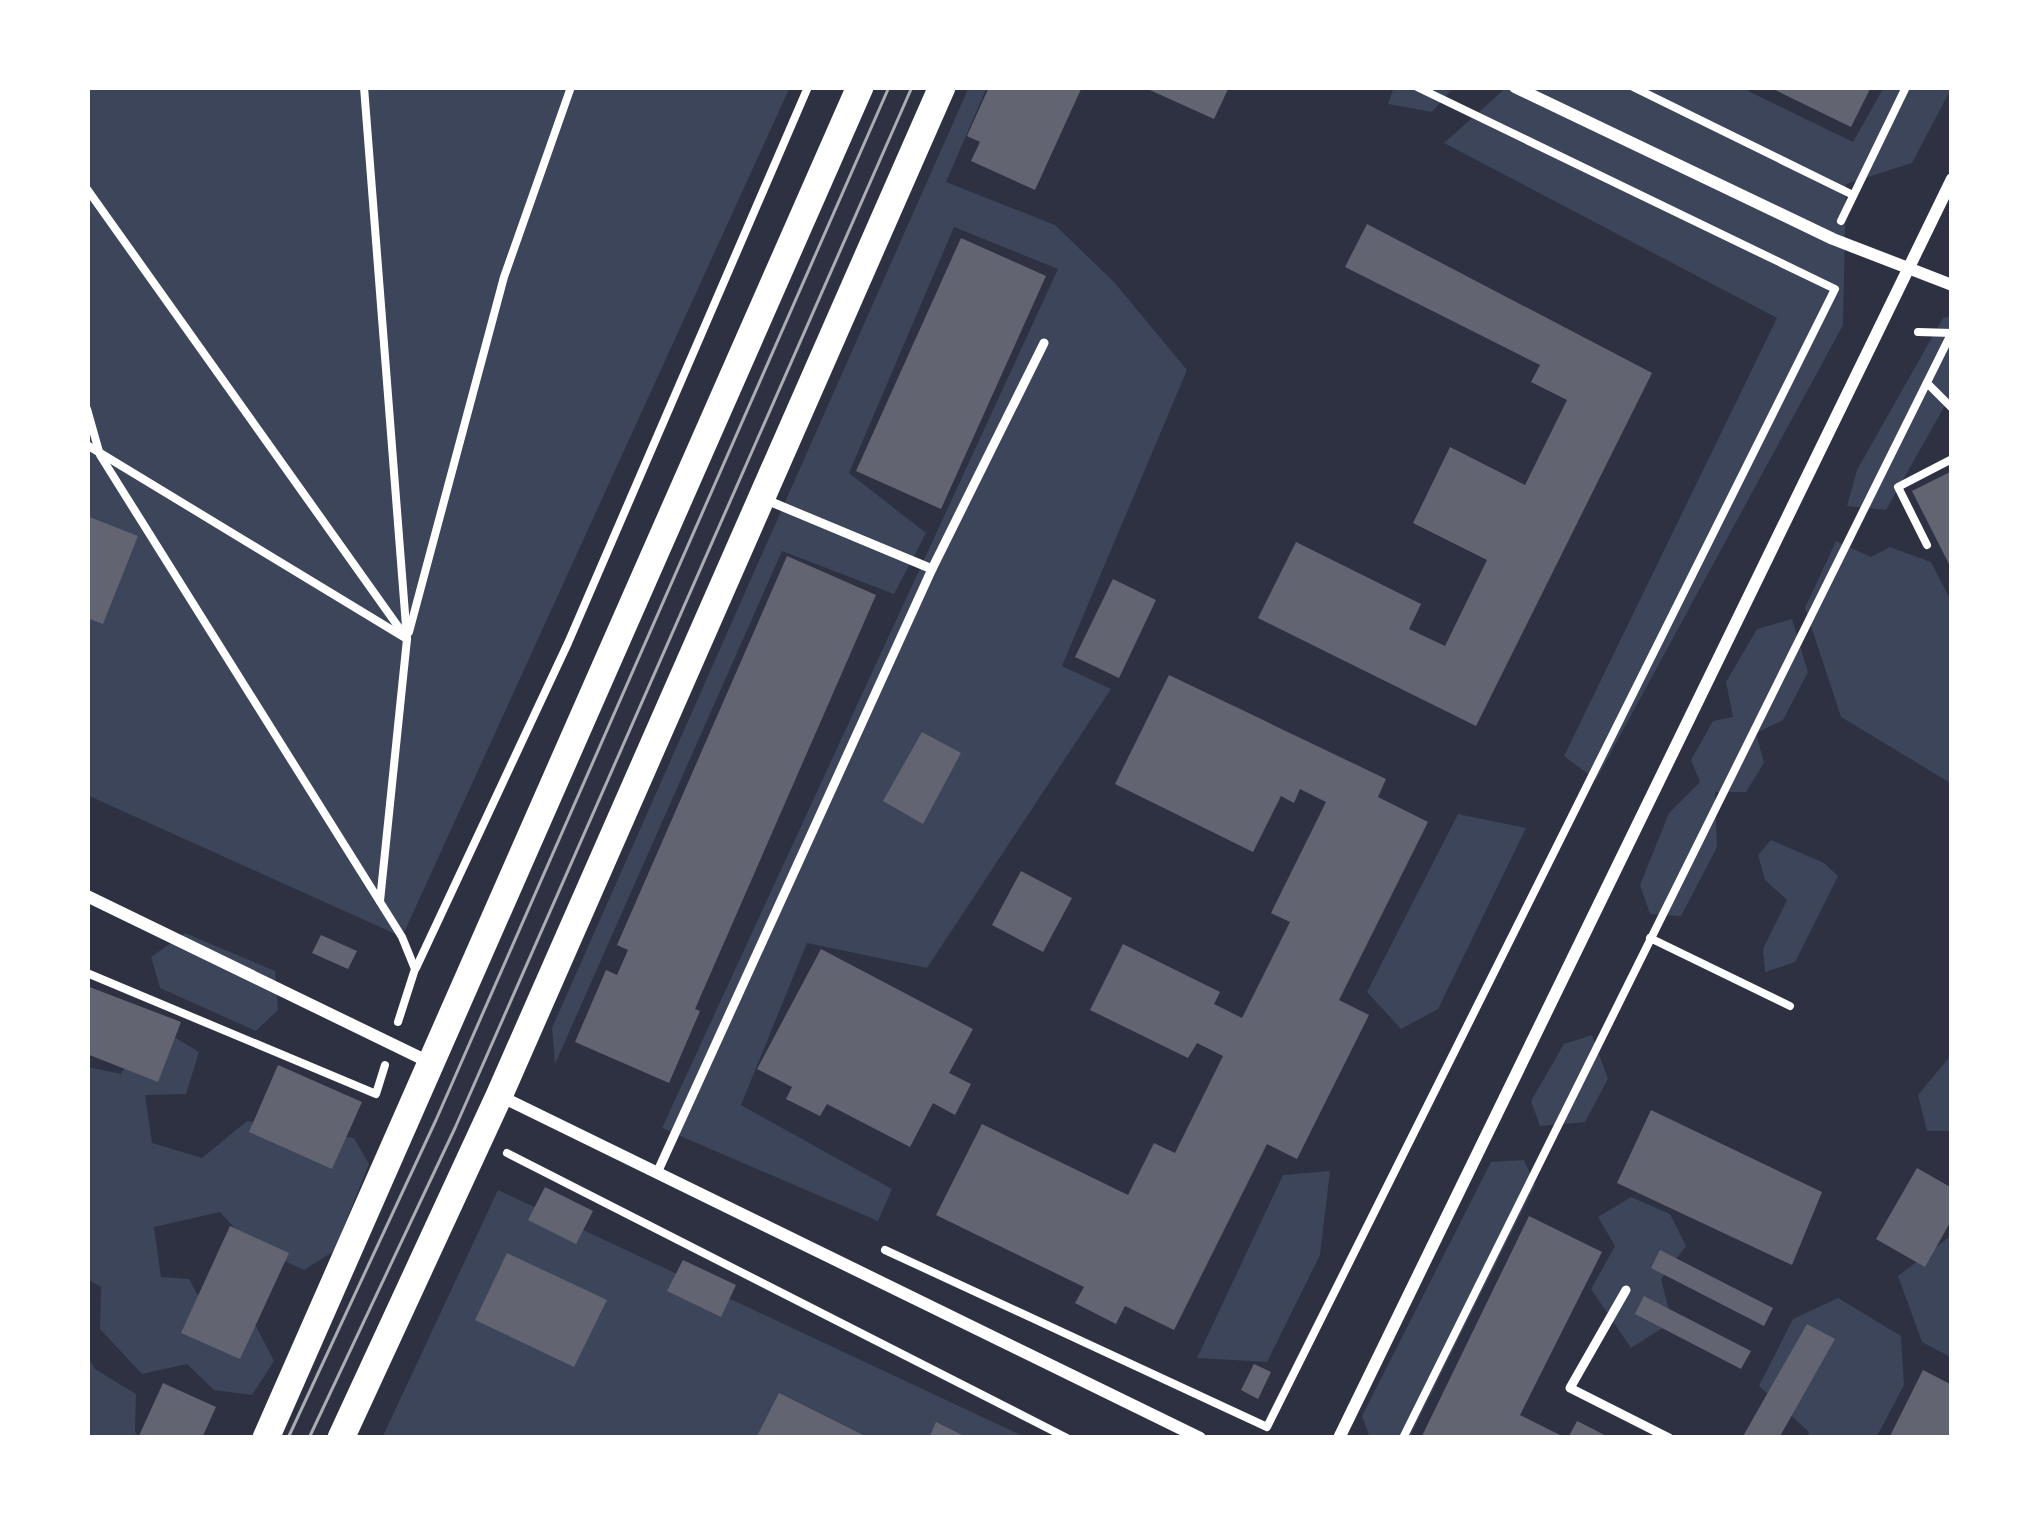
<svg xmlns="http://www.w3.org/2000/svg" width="2039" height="1525" viewBox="0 0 2039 1525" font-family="Rubik,sans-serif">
<rect width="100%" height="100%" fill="#2d3142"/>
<g fill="#3c4559">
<path d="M87,87H790L402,937L87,795Z"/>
<path d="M969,87H987L946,182L1055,225L1114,282L1187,370L1062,666L1111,689L927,968L807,943L741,1105L892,1189L878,1221L662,1128L1058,269L954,227L849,473L926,533L894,594L782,551L555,1064L552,1028Z"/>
<path d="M1394,87H1454L1432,112L1388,104Z"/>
<path d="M1507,87H1740L1853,142L1884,87H1952L1912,163L1846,184L1843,325L1596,780L1564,756L1777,318L1444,143Z"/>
<path d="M1952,316V393L1886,510L1847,506L1857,470L1943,318Z"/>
<path d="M1836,541L1871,557L1890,547L1931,562L1952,603V784L1841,717L1805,608Z"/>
<path d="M1792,619L1808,672L1783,720L1756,733L1764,763L1746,792H1715L1717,847L1681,916L1650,914L1640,885L1669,813L1700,782L1691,760L1713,721L1733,717L1726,682L1757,629Z"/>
<path d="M1458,814L1526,828L1438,1009L1401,1029L1367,992Z"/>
<path d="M1771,840L1824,863L1838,876L1795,962L1765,972L1763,949L1787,900L1765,880L1758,855Z"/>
<path d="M185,933L275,971L278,1010L256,1031L160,988L151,957Z"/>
<path d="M166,1032L199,1052L186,1094L145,1095L152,1143L202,1158L247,1121L354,1138L369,1164L334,1251L304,1270L250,1245L220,1212L154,1227L161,1277L189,1279L207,1312L247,1309L274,1361L252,1395L214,1390L187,1364L142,1374L100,1329L101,1287L87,1279V1067L121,1074L135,1050Z"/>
<path d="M1592,1035L1608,1079L1585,1122L1540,1126L1531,1101L1564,1044Z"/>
<path d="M1952,1054V1131H1927L1918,1095Z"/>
<path d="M1524,1160L1535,1185L1409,1438H1370L1362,1416L1491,1162Z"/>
<path d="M1330,1171L1320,1255L1267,1362L1197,1358L1283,1175Z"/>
<path d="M498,1190L1027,1438H382Z"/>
<path d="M1631,1197L1670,1214L1686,1246L1661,1279L1672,1322L1631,1348L1591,1289L1615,1246L1598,1217Z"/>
<path d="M1952,1235V1358L1922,1342L1898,1276Z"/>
<path d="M1838,1298L1901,1336L1904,1385L1876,1438H1807L1809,1432L1759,1386L1793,1319Z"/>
<path d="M87,1356L95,1369L136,1394L135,1432L140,1438H87Z"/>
</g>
<g fill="#626471">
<path d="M989,87H1082L1035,190L971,161L980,142L967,136Z"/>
<path d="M1143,87H1229L1214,119Z"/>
<path d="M1769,87H1871L1851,127Z"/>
<path d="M1367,224L1652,373L1476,726L1258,618L1296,542L1421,604L1409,629L1445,646L1487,560L1413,523L1450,447L1525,485L1567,400L1531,382L1540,365L1345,267Z"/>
<path d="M961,238L1046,276L941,509L856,471Z"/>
<path d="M1952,471V570L1912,491Z"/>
<path d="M87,516L138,536L103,624L87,618Z"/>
<path d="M787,556L876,595L695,1009L700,1011L669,1083L575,1042L606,970L617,975L628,950L617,945Z"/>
<path d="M1113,579L1156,600L1119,678L1075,657Z"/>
<path d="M1169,675L1386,779L1378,797L1428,822L1339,1000L1369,1015L1297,1159L1267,1144L1174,1330L1125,1306L1116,1324L1075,1303L1084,1287L936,1215L982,1124L1128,1195L1154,1143L1175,1153L1223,1056L1197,1043L1188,1058L1090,1010L1123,944L1220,992L1214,1004L1242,1018L1290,922L1271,913L1326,802L1300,789L1294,803L1281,796L1253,852L1115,784Z"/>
<path d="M922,732L961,753L923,824L883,801Z"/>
<path d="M1021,871L1072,898L1043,952L992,925Z"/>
<path d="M321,935L357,951L348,969L312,953Z"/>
<path d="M821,949L973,1029L949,1073L971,1084L955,1115L933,1103L910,1147L827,1104L820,1116L786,1099L792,1087L757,1069Z"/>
<path d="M87,986L181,1022L158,1082L87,1054Z"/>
<path d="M278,1065L362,1102L332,1169L249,1132Z"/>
<path d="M1651,1110L1822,1192L1792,1265L1617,1183Z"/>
<path d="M1917,1168L1952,1188V1219L1925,1267L1876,1239Z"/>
<path d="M545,1187L593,1211L576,1244L528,1220Z"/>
<path d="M1529,1216L1602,1252L1520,1415L1566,1438H1421Z"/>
<path d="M230,1226L289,1253L240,1359L181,1333Z"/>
<path d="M1660,1250L1773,1308L1764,1326L1651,1268Z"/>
<path d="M507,1253L607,1300L574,1367L475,1320Z"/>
<path d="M683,1260L736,1285L721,1317L667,1291Z"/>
<path d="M1644,1296L1751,1351L1741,1369L1635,1314Z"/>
<path d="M1807,1324L1835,1339L1779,1438H1742Z"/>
<path d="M1254,1364L1271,1372L1258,1399L1241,1390Z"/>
<path d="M1923,1370L1952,1385V1438L1890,1436Z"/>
<path d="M163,1383L216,1407L202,1438H138Z"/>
<path d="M779,1393L869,1438H756Z"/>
<path d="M1577,1421L1593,1429L1610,1438H1568Z"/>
<path d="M936,1422L968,1438H929Z"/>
</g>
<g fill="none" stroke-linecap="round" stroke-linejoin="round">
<g stroke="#fff" stroke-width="8">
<path d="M1633,87L1853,195"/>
<path d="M87,189L407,639L364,87"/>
<path d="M1841,221L1906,87"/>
<path d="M1918,332L1952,333"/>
<path d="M1927,383L1952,408"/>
<path d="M87,409L100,455L402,937L415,969L398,1022"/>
<path d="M87,445L407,639L380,901"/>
<path d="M1927,545L1898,487L1952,459"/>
<path d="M409,632L504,277L571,87"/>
<path d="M1650,938L1790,1006"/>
<path d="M416,968L568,643L808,87"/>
<path d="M87,973L376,1094L385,1065"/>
<path d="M507,1153L1067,1438"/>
<path d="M885,1250L1267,1427L1835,289L1417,87"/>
<path d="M1403,1438L1952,332"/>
</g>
<g stroke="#fff" stroke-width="9">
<path d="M932,569L1044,343"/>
<path d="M657,1173L932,569L764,499"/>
<path d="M1626,1290L1570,1388L1669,1438"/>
</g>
<g stroke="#fff" stroke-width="12">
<path d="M1515,87L1833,239L1952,285"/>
<path d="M87,896L431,1063"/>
<path d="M500,1096L1200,1438"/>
<path d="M1339,1438L1952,179"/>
</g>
<g stroke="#fff" stroke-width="27">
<path d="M266,1438L860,87"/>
<path d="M341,1438L499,1096L942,87"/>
</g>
<g stroke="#abadb3" stroke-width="3">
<path d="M288,1438L436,1120L889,87"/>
<path d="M309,1438L455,1128L912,87"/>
</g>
</g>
<rect width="2039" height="1525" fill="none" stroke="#ffffff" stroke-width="180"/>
</svg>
